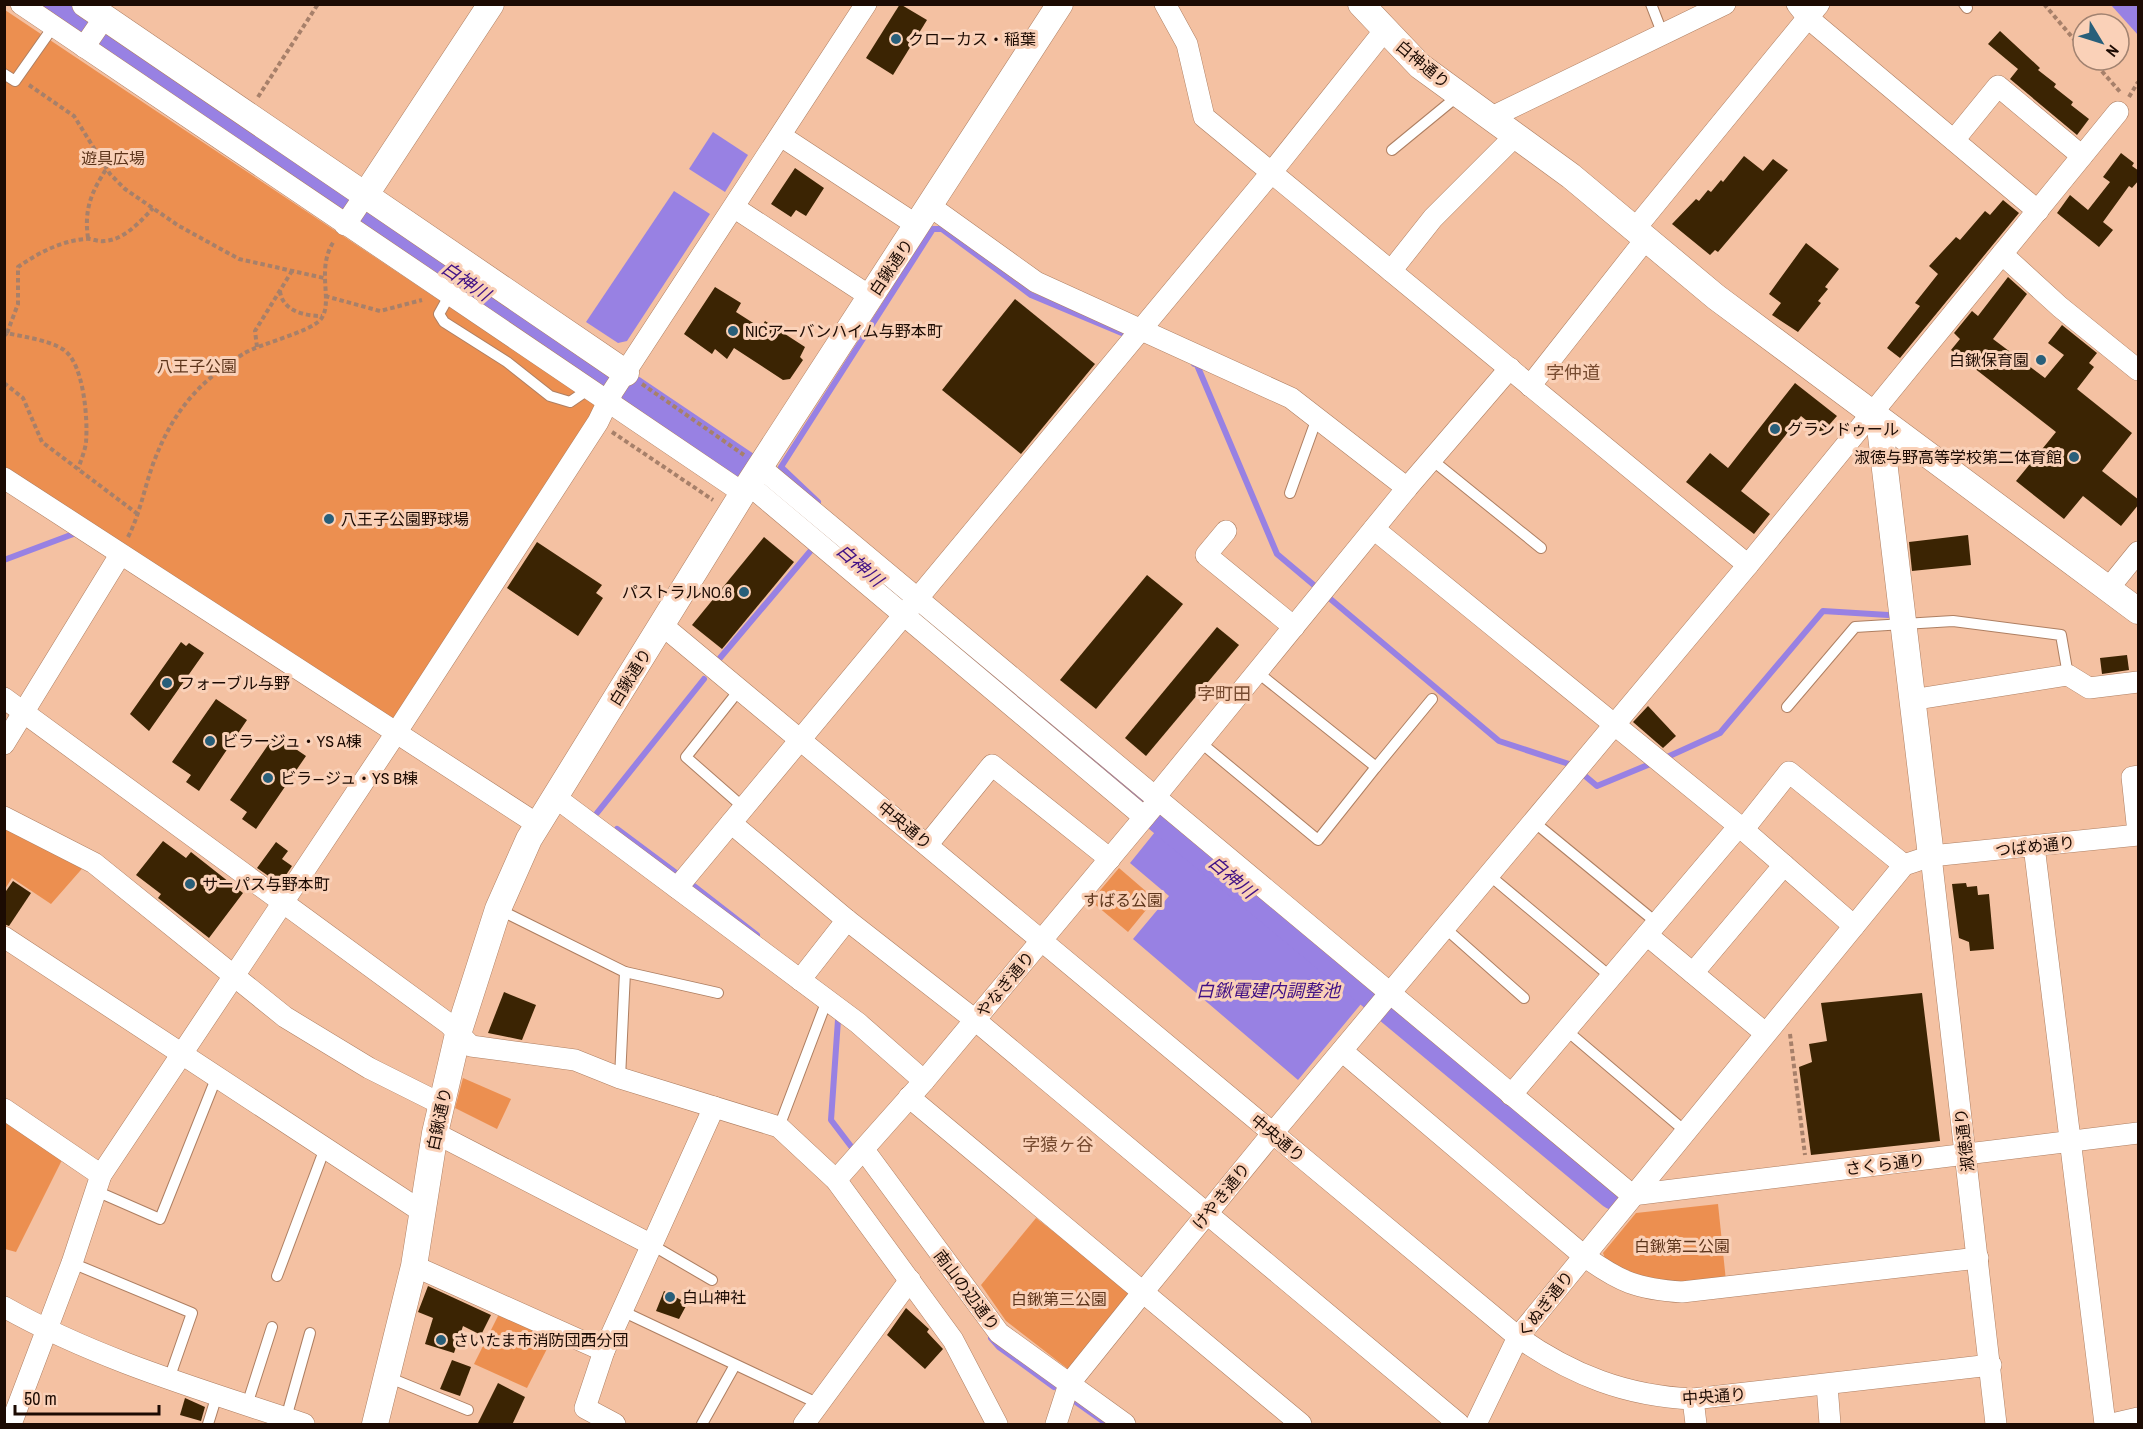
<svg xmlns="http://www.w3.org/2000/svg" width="2143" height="1429" viewBox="0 0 2143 1429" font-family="'Archivo Narrow','Noto Sans JP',sans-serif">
<rect width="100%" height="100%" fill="#f4c1a2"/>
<g fill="#ec8f50">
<path d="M5,10L596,405V416L397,719L390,720L5,467Z"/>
<path d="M5,821L87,863L51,904L12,878L5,889Z"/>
<path d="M1119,868L1155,899L1128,932L1091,901Z"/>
<path d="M463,1078L511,1099L497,1129L455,1108Z"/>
<path d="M4,1120L63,1158L16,1252L5,1249Z"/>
<path d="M1718,1204L1726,1281L1686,1284L1649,1281L1606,1261L1603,1253L1636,1213Z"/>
<path d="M1036,1218L1131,1292L1068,1369L1006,1321L981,1285Z"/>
<path d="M499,1314L552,1339L527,1388L474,1364Z"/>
</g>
<g fill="#9881e3">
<path d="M2111,5H2138V35Z"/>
<path d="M713,132L748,155L725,192L689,169Z"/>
<path d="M674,191L710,214L627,341L618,343L586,322Z"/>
<path d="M1155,832L1361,1004L1298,1080L1133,939L1169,896L1130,863Z"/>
</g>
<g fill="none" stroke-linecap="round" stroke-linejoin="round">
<g stroke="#9881e3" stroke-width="6">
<path d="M1194,364L1197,365L1277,554L1499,741L1572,765L1597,786L1655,762"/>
<path d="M818,502L781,467L933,229H942L1031,295L1129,336"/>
<path d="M4,560L76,533"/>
<path d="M720,658L813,548"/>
<path d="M1665,758L1720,733L1823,611L1888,615"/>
<path d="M597,813L704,679"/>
<path d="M617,829L676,873"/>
<path d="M694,886L757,935"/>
<path d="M838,1020L831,1120L853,1149"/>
<path d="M991,1338L999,1347L1054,1387"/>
<path d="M1076,1402L1107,1424"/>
</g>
<g stroke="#9881e3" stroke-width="34">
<path d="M55,4L765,482L881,583"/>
<path d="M977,664L1614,1193"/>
</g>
</g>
<g fill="#3b2403">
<path d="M900,4L927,20L893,75L866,58Z"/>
<path d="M2000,31L2040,68L2038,70L2056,84L2054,87L2073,102L2071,105L2089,119L2077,135L2010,79L2018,69L1988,44Z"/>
<path d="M2121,153L2134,163L2132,166L2139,171V180L2132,188L2129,186L2103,222L2113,230L2099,247L2057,213L2070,195L2088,210L2110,182L2103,177Z"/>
<path d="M1744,156L1763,171L1773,159L1788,170L1718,252L1715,250L1710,255L1672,224L1696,199L1699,201L1708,190L1711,192L1721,180L1723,182Z"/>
<path d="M795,168L824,188L806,216L796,210L791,217L771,204Z"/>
<path d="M2003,200L2019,213L1900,358L1887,348L1920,306L1915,303L1938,274L1929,266L1956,237L1960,240L1985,211L1990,215Z"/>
<path d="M1806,243L1839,269L1825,287L1828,289L1818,301L1821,303L1798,332L1772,315L1781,303L1769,294Z"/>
<path d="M2008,277L2027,294L1993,339L2045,378L2064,355L2048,343L2062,325L2097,353L2089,363L2094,367L2077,389L2132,433L2102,471L2139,500V504L2121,526L2083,496L2064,519L2016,481L2056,432L1951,350L1960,339L1954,333L1972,311L1978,316Z"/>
<path d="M715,287L741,303L736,312L761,328L765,321L805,347L800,357L803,360L790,379L783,380L734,348L727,359L715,349L712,354L684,334Z"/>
<path d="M1015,299L1095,364L1021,454L942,390Z"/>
<path d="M1795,383L1837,416L1822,433L1801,416L1741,491L1770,514L1754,534L1686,482L1710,453L1728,468Z"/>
<path d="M1968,535L1971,565L1912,571L1909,542Z"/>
<path d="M764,537L794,562L722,649L692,625Z"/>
<path d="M537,542L602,585L596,593L603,598L578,636L507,588Z"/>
<path d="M1147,575L1183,604L1096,709L1060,680Z"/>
<path d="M1217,627L1239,645L1146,756L1125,738Z"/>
<path d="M181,642L186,646L189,643L204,653L149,731L130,714Z"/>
<path d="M2127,655L2129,670L2102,674L2100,658Z"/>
<path d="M216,699L247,720L199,791L186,782L191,775L172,762Z"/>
<path d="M1648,706L1676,736L1663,748L1633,722Z"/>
<path d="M275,735L306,756L256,829L242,819L247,812L230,800Z"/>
<path d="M163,841L186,858L191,852L243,893L209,938L158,898L161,894L136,875Z"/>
<path d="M276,842L288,851L282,859L292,866L280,884L257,868Z"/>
<path d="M13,881L31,893L9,926L4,924V894Z"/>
<path d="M1966,883L1967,887L1977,886L1978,895L1989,894L1994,949L1970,951L1969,942L1959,938L1952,884Z"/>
<path d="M504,992L536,1005L522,1040L488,1033Z"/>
<path d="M1922,993L1940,1141L1811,1155L1799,1067L1812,1062L1809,1044L1827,1041L1821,1003Z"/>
<path d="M428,1286L491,1315L481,1335L463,1326L454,1353L425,1344L433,1318L418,1312Z"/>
<path d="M664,1291L681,1300L680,1303L686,1306L679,1319L656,1311Z"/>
<path d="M906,1308L929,1329L927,1332L943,1349L925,1369L887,1335Z"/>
<path d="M452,1360L471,1367L460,1396L440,1389Z"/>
<path d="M498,1383L525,1397L512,1425H477Z"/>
<path d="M185,1398L205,1407L201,1421L180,1415Z"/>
</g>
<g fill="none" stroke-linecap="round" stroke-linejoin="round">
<defs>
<g id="service">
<path d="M1651,4L1663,35"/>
<path d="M1964,4L1967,8"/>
<path d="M4,74L15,81L53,27"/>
<path d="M1392,150L1459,95"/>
<path d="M449,296L439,314L444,322L507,362L550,396L570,402L589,389"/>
<path d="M1432,460L1541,548"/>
<path d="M1290,493L1317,418"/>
<path d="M1257,672L1376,767L1432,699"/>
<path d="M740,689L686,757L743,807"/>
<path d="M1787,707L1855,627L1953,621L2061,635L2068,675"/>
<path d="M1200,742L1318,840L1376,767"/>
<path d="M1534,822L1657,923"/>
<path d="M1489,875L1611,977"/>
<path d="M498,909L625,972L620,1078"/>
<path d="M1445,928L1524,998"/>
<path d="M625,972L718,993"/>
<path d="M1566,1030L1685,1131"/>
<path d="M779,1127L827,1000"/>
<path d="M96,1191L160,1219L217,1076"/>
<path d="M652,1245L712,1280"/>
<path d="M72,1263L192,1313L169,1379"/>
<path d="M277,1276L325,1148"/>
<path d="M622,1311L817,1403"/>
<path d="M385,1376L468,1410"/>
<path d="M247,1405L272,1327"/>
<path d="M286,1418L310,1333"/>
<path d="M208,1424L217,1395"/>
<path d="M702,1424L735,1365"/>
</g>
<g id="minor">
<path d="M21,4L743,493"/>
<path d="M1165,4L1187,44L1204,117L1748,565"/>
<path d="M1797,4L1808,18L2038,211"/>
<path d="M84,47L104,18"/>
<path d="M1492,117L1725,4"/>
<path d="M781,136L918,226"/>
<path d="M1954,140L1998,86L2082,156"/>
<path d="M930,206L1036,282L1291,398L1407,488"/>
<path d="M735,208L871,297"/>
<path d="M345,225L366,194"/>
<path d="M1634,230L1819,4"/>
<path d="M2002,254L2060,307L2138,370"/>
<path d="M1391,271L1433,218L1516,135"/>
<path d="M1530,386L1645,240"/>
<path d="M760,467L1632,1195"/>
<path d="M4,478L537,824"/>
<path d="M748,484L1144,817"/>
<path d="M1374,529L1739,826L1854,926"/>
<path d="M1226,531L1206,555L1294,627"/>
<path d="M2108,589L2138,552"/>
<path d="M662,625L1518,1337C1572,1375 1626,1396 1693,1399L1991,1365"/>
<path d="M4,698L449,1024L471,1046L575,1060L620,1078L779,1127L836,1180L953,1340L997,1424"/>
<path d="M1911,700L2068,675L2089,688L2138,682"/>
<path d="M4,744L120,555"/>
<path d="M2138,776L2132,777L2138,833"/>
<path d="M555,797L858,1023L924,1081"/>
<path d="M1155,797L1407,488L1510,368"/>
<path d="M4,817L94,863L285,1017L369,1068L441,1104"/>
<path d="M731,823L847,920L975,1020L1459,1424"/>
<path d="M1743,830L1789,772L1904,865"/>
<path d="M928,844L992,765L1110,859"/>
<path d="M2034,846L2105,1424"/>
<path d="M1931,856L1996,1424"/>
<path d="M677,888L1271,173L1384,31"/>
<path d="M1647,935L1765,1033"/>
<path d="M4,937L421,1211"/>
<path d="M1693,973L1784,865"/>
<path d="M800,980L847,920"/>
<path d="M1342,1051L1584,1256C1620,1282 1637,1289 1682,1292L1978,1258"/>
<path d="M1511,1095L1739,826"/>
<path d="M909,1097L1301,1424"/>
<path d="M4,1109L101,1175"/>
<path d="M435,1133L652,1245"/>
<path d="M864,1150L999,1333L1125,1424"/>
<path d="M836,1180L924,1081L1152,808"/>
<path d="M1632,1195L2138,1133"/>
<path d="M414,1266L604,1351"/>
<path d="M4,1307C98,1360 203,1390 304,1424"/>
<path d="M1827,1385L1830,1424"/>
<path d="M1693,1399L1696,1424"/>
<path d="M11,1424L72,1263L101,1175L396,733L598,422L613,391L866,4"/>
<path d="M615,1424L585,1408L604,1351L714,1107"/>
<path d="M804,1424L910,1280"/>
<path d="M1056,1424L1069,1384L1143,1292L1272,1134L1748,565L2118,112"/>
<path d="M1476,1424L1518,1337L1904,865L1931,856L2138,835"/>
<path d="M2112,1424L2138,1418"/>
</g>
<g id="tertiary">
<path d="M85,4L626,373"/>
<path d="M1361,4L1420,66L1571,176L1716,297L2138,611"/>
<path d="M366,194L491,4"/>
<path d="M1879,419L1931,856"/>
<path d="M375,1424L414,1266L435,1133L458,1034L498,909L529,839L743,493L1060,4"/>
</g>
</defs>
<use href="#service" stroke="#ae7f62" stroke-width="12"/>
<use href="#minor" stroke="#ae7f62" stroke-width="22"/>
<use href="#tertiary" stroke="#ae7f62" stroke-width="27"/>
<g stroke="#a7806a" stroke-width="4" stroke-dasharray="4.5 3" stroke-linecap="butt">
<path d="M2044,4L2083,50"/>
<path d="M2092,60L2121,93"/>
<path d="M29,85L74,116L110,174L125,189L179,226L239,259L324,278"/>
<path d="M258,97L318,4"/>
<path d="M2129,97L2138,82"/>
<path d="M88,238C84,210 91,192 107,168"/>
<path d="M280,291C282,311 305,316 322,316"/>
<path d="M325,296L380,311L422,300"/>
<path d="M7,333L18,304V267C38,253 61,241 85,239C92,238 98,242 104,241C124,240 140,222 153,208"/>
<path d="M4,336L7,333C24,337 49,340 64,350C84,364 88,420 86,442C85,451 81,460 78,469"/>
<path d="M257,347L255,331L292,271"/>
<path d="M4,383L23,398L42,442L139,515"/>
<path d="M642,384L744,455"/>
<path d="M612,432L713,500"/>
<path d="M128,537C140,514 144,489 153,464C172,413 197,383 243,354C261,343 311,332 321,319C334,301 315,270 334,241"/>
<path d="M1790,1034L1805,1155"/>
</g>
<use href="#service" stroke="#fff" stroke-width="10"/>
<use href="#minor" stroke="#fff" stroke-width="21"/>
<use href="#tertiary" stroke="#fff" stroke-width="26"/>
</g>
<g fill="#285f7a" stroke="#fad1b8" stroke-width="2">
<circle cx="896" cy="39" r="6"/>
<circle cx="733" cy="331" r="6"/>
<circle cx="2041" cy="360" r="6"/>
<circle cx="1775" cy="429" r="6"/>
<circle cx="2074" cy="457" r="6"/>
<circle cx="329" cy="519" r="6"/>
<circle cx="744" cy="592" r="6"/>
<circle cx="167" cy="683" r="6"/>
<circle cx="210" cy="741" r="6"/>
<circle cx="268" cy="778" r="6"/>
<circle cx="190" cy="884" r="6"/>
<circle cx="670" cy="1297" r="6"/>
<circle cx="441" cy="1340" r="6"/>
</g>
<g text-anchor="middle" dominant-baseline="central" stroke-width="6" stroke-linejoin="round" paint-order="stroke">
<g font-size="16" fill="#1c0b03" stroke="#fad1b8" text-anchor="start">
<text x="908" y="39">クローカス・稲葉</text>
<text x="745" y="331">NICアーバンハイム与野本町</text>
<text x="2029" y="360" text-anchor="end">白鍬保育園</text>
<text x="1787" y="429">グランドゥール</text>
<text x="2062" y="457" text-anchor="end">淑徳与野高等学校第二体育館</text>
<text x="341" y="519">八王子公園野球場</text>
<text x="732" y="592" text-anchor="end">パストラルNO.6</text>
<text x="179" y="683">フォーブル与野</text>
<text x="222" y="741">ビラージュ・YS A棟</text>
<text x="280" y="778">ビラ―ジュ・YS B棟</text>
<text x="202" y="884">サーパス与野本町</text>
<text x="682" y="1297">白山神社</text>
<text x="453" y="1340">さいたま市消防団西分団</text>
</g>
<g font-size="16" fill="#1c0b03" stroke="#fad1b8">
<text transform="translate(1423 64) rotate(40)">白神通り</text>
<text transform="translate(891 267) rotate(-56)">白鍬通り</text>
<text transform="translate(630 677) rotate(-58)">白鍬通り</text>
<text transform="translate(905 825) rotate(40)">中央通り</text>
<text transform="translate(2035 846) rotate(-6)">つばめ通り</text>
<text transform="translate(1005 984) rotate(-50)">やなぎ通り</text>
<text transform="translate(439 1119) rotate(-78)">白鍬通り</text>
<text transform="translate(1278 1138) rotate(40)">中央通り</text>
<text transform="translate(1964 1140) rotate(-97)">淑徳通り</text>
<text transform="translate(1885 1164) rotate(-7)">さくら通り</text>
<text transform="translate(1221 1196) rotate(-51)">けやき通り</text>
<text transform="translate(967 1290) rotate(53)">南山の辺通り</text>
<text transform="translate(1545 1304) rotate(-52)">くぬぎ通り</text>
<text transform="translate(1714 1396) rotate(-4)">中央通り</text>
</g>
<g font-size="16" fill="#5d351b" stroke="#fad1b8">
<text x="113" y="158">遊具広場</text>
<text x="197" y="366">八王子公園</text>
<text x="1123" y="900">すばる公園</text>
<text x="1682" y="1246">白鍬第二公園</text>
<text x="1059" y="1299">白鍬第三公園</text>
</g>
<g font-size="18" font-style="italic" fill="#401085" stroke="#fad1b8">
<text transform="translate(466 281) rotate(34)">白神川</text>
<text transform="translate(860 565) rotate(41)">白神川</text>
<text transform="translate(1232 877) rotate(40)">白神川</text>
<text x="1268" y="990">白鍬電建内調整池</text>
</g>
<g font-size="18" fill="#774b30" stroke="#fad1b8">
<text x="1573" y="372">字仲道</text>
<text x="1224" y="693">字町田</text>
<text x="1058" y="1144">字猿ヶ谷</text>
</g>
</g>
<rect width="2143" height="1429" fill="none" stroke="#1c0b03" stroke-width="12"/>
<g transform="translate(2101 42) rotate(128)"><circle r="28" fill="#fad1b8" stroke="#a18270" stroke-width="1.5"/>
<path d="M0-4.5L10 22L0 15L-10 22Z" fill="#285f7a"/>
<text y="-9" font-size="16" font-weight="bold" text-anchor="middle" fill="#1c0b03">N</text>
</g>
<path d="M15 1405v9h144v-9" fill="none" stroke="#1c0b03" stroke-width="3"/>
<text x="24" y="1405" font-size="18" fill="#1c0b03" stroke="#fad1b8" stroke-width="4.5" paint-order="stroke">50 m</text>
</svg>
